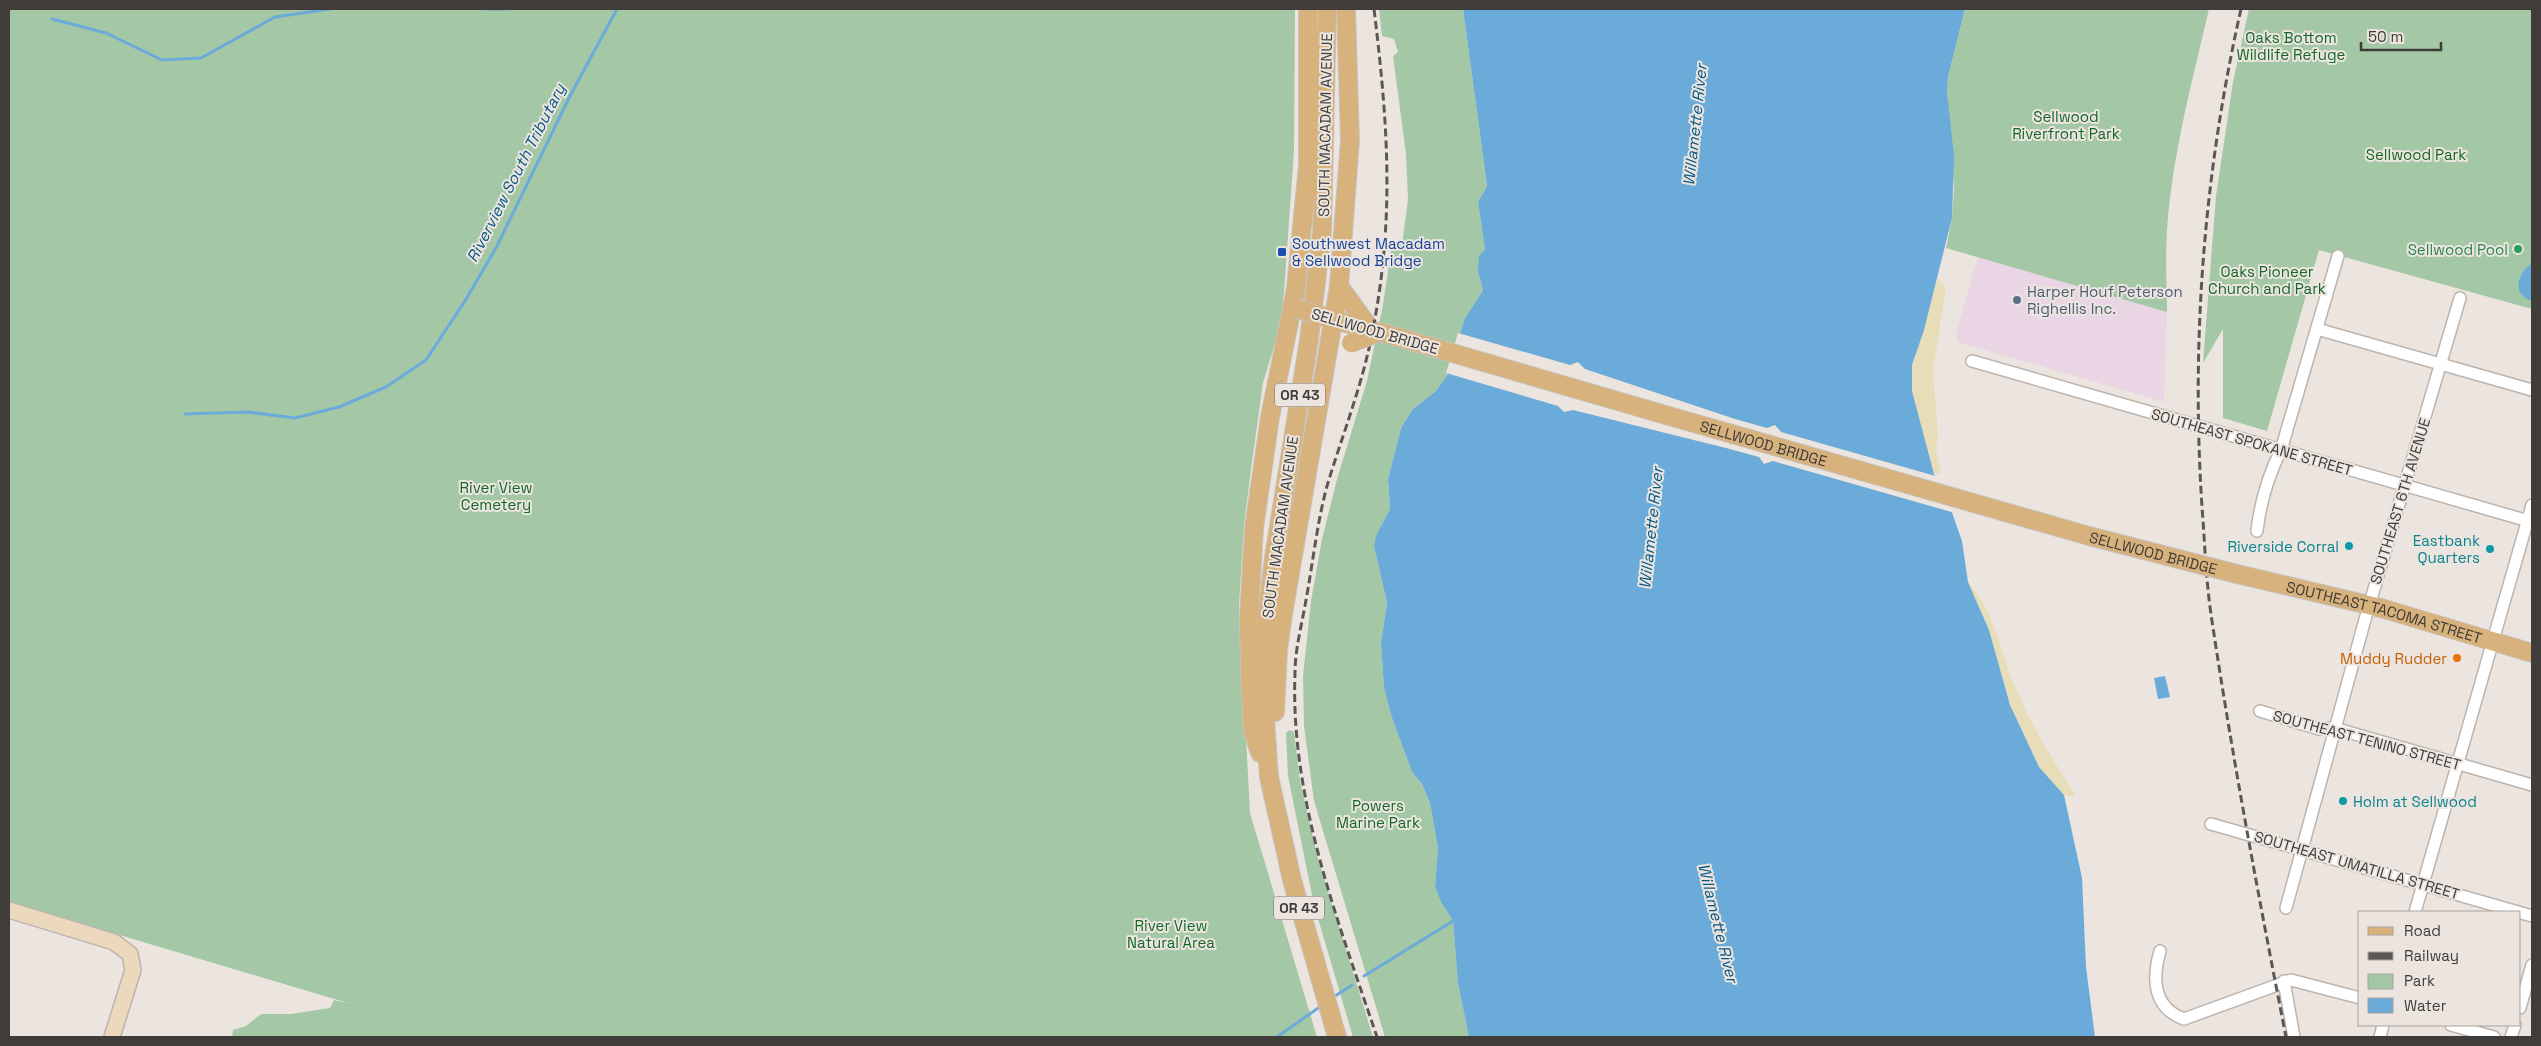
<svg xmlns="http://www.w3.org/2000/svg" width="2541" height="1046" viewBox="0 0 2541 1046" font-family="'Space Grotesk',sans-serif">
<rect width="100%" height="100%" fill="#ece5df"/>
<path fill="#ead5e4" d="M1978,257L2167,312L2164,402L1958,342L1956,333Z"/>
<g fill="#a4c7a6">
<path d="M9,9H1295L1294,151L1284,292L1280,327L1263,383L1251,469L1244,525L1239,604L1250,813L1317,1037H232L233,1030L246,1026L261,1014H291L330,1008L334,1000L351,1004L9,902Z"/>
<path d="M1379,9H1463L1487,186L1478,202L1485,250L1478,272L1483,290L1464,320L1450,371L1436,391L1413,409L1401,428L1388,479L1390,509L1381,527L1374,546L1387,603L1381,643L1384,688L1392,718L1412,772L1422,784L1430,803L1438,848L1435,887L1441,902L1453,921L1458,984L1469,1037H1385L1314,801L1304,726L1303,676L1311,601L1322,539L1337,479L1367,381L1383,305L1392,244H1402L1408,200L1406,154L1393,56L1398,52L1394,39L1382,36Z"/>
<path d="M1965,9H2209C2192,82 2172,156 2167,231C2165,258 2167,285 2167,312L1946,248L1952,218L1954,188L1947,92L1948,77Z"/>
<path d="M2249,9H2532V309L2319,250L2267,431L2223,418V329L2203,363L2216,196L2233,82Z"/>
<path d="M1289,730L1294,732L1300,781L1318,859L1373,1037H1353L1314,905L1288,776L1286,733Z"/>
</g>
<g fill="#e7ddb8">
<path d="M1938,278L1946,288L1933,370L1938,435L1936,450L1941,473L1934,474L1912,391V365Z"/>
<path d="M1968,582C1994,610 2000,651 2015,686C2031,727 2054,760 2076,797L2064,795L2039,767L2010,705L1989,630Z"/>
</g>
<g fill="#6aabda">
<path d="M1463,9H1965L1948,77L1947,92L1954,156L1952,218L1924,330L1912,365V391L1934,474L1949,504L1962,541L1968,582L1989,630L2010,705L2039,767L2064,795L2082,878L2086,967L2095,1037H1469L1458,984L1453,921L1441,902L1435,887L1438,848L1430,803L1422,784L1412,772L1392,718L1384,688L1381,643L1387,603L1374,546L1376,536L1390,509L1388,479L1401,428L1413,409L1436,391L1450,371L1464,320L1483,290L1478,272L1479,256L1485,250L1478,202L1487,186Z"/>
<path d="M2532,263V301C2511,294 2517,274 2532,263Z"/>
<path d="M2165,676L2170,697L2158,699L2154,678Z"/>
</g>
<path fill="#ece5df" d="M1458,333L1570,365L1578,362L1585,369L1735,419L1767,428L1775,425L1781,432L1939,477L1955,513L1773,461L1764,464L1759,457L1726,448L1573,410L1564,412L1558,406L1446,373Z"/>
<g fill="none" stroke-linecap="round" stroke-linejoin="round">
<g stroke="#6aabda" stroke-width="3">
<path d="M485,9H508"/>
<path d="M52,19L106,33L162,60L201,58L275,17L330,9"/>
<path d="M185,414L247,412L295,418L339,407L386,387L426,360L465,301L497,246L570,96L617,9"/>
<path d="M1364,976L1453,921"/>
<path d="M1332,998L1352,985"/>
<path d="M1277,1037L1321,1006"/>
</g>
<defs>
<g id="street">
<path d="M2317,329L2532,390"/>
<path d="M1972,361L2532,522"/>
<path d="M2257,531C2260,504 2269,474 2281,450L2338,256"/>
<path d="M2260,711L2319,729L2334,728L2532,785"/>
<path d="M2211,824L2532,916"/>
<path d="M2286,908L2364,623L2460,298"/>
<path d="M2415,912L2532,505"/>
<path d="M2160,951C2152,979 2153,1008 2184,1019L2291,980L2360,998"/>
<path d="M2284,981L2294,1037"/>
<path d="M2520,1008L2532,965"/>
<path d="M2451,1025L2494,1037"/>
<path d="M2380,1037L2383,1025"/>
<path d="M2511,1037L2515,1025"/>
</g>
<path id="secondary" d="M9,910L114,942L130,954L133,970L112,1037"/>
<g id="primary">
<path d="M1327,9L1322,232L1309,340L1274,557L1265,636L1264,704L1269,777L1292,880L1337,1037"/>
<path d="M1339,286L1371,330"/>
<path d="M1321,316L1371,330"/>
<path d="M1380,332L1676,418"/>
<path id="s1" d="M2237,574L2381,608L2532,653"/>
<path d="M1275,712L1278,650L1283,614L1339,286L1350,140L1346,9"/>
<path d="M1260,753L1253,731L1250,675L1249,617L1254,528L1270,417L1296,288L1308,165V9"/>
</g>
</defs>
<use href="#street" stroke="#bcb4ae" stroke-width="14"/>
<use href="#secondary" stroke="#bcb4ae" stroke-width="18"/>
<use href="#primary" stroke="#c5c4c4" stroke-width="20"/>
<use href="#street" stroke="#fff" stroke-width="11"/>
<use href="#secondary" stroke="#ebd8bd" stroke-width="15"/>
<use href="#primary" stroke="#d7b27c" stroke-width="18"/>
<g stroke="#5b5854" stroke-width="3" stroke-dasharray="8 4" stroke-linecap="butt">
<path d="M1374,9C1388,124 1395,220 1372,334C1362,386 1342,436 1327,486C1317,523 1313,562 1306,600C1302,624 1295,649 1295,673C1290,798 1338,921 1377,1037"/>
<path d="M2241,9C2204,173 2191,339 2202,507C2205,545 2206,583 2212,621C2233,761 2259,899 2286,1037"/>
</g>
<defs>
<g id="primary-bridge">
<path d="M1296,308L1314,314"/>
<path d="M1351,343L1380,332"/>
<path id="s2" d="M1676,418L2089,536L2237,574"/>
</g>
</defs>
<use href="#primary-bridge" stroke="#c5c4c4" stroke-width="20" stroke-linecap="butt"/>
<use href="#primary-bridge" stroke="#d7b27c" stroke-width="18"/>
</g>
<circle fill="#2e9e5b" stroke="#ece5df" stroke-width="2" cx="2518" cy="249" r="5"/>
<rect fill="#1a4fb4" stroke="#ece5df" stroke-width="2" x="1277" y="247" width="10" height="10" rx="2.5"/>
<circle fill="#5c6f8a" stroke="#ece5df" stroke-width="2" cx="2017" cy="300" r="5"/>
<g fill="#0f9aa8" stroke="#ece5df" stroke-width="2">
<circle cx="2349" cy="546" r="5"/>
<circle cx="2490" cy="549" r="5"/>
<circle cx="2343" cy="801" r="5"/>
</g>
<circle fill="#e8710a" stroke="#ece5df" stroke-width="2" cx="2457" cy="658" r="5"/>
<g text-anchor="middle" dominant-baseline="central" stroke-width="4" stroke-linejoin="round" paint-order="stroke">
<g fill="#ece5df" stroke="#736f6b" stroke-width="1">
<rect x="1275" y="383.5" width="50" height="23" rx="4"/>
<rect x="1274" y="896.5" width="50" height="23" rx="4"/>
</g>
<g font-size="14" font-weight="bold" fill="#3f3c39">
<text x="1300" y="395">OR 43</text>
<text x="1299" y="908">OR 43</text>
</g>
<g font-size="15" fill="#126726" stroke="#ece5df">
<text x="2291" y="37">Oaks Bottom<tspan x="2291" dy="17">Wildlife Refuge</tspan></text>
<text x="2066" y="116">Sellwood<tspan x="2066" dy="17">Riverfront Park</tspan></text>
<text x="2416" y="154">Sellwood Park</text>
<text x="2267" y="271">Oaks Pioneer<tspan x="2267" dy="17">Church and Park</tspan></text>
<text x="496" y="487">River View<tspan x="496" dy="17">Cemetery</tspan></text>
<text x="1378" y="805">Powers<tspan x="1378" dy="17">Marine Park</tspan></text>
<text x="1171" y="925">River View<tspan x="1171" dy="17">Natural Area</tspan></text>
</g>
<g font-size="15" fill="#3f3c39" stroke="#ece5df">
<text transform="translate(1325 125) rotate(-89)">SOUTH MACADAM AVENUE</text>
<text transform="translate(1375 331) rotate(16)">SELLWOOD BRIDGE</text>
<text transform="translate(2252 442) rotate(16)">SOUTHEAST SPOKANE STREET</text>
<text stroke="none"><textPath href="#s2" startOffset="91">SELLWOOD BRIDGE</textPath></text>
<text transform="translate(2400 501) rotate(-73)">SOUTHEAST 6TH AVENUE</text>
<text transform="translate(1280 527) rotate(-82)">SOUTH MACADAM AVENUE</text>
<text stroke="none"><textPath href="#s2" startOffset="496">SELLWOOD BRIDGE</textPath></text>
<text stroke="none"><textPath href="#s1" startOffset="152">SOUTHEAST TACOMA STREET</textPath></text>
<text transform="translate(2367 740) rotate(15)">SOUTHEAST TENINO STREET</text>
<text transform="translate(2357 865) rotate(16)">SOUTHEAST UMATILLA STREET</text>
</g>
<g font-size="15" fill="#164399" stroke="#ece5df" text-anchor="start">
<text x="1292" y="243">Southwest Macadam<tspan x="1292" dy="17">&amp; Sellwood Bridge</tspan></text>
</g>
<g font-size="15" fill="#27864d" stroke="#ece5df" text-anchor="end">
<text x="2508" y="249">Sellwood Pool</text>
</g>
<g font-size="15" fill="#4e5e75" stroke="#ece5df" text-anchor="start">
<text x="2027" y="291">Harper Houf Peterson<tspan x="2027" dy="17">Righellis Inc.</tspan></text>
</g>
<g font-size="15" fill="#0d838f" stroke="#ece5df" text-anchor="end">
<text x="2480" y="540">Eastbank<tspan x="2480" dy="17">Quarters</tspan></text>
<text x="2339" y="546">Riverside Corral</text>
<text x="2353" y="801" text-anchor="start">Holm at Sellwood</text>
</g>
<g font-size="15" fill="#c56008" stroke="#ece5df" text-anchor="end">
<text x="2447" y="658">Muddy Rudder</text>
</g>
<g font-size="16" font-style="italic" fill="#065985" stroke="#ece5df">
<text transform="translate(1695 125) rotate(-84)">Willamette River</text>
<text transform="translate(516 173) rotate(-63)">Riverview South Tributary</text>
<text transform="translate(1651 528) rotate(-84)">Willamette River</text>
<text transform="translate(1718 923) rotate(76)">Willamette River</text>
</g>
</g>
<rect width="2541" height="1046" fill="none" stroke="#3f3c39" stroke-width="20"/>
<rect x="2358" y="911" width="162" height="115" fill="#ece5df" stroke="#a7a19d"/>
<rect x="2368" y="927" width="25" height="8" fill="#d7b27c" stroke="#a7a19d"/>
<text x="2404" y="936" font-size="15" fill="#3f3c39">Road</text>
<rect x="2368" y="952" width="25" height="8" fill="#5b5854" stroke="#a7a19d"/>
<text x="2404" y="961" font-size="15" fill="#3f3c39">Railway</text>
<rect x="2368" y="974" width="25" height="15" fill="#a4c7a6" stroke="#a7a19d"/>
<text x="2404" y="986" font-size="15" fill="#3f3c39">Park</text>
<rect x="2368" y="998" width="25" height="15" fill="#6aabda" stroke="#a7a19d"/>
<text x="2404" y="1011" font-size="15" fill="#3f3c39">Water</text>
<path d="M2361 42v8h80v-8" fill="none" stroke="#3f3c39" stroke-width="2.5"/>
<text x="2368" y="42" font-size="15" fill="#3f3c39" stroke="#ece5df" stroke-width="4" paint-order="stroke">50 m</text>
</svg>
